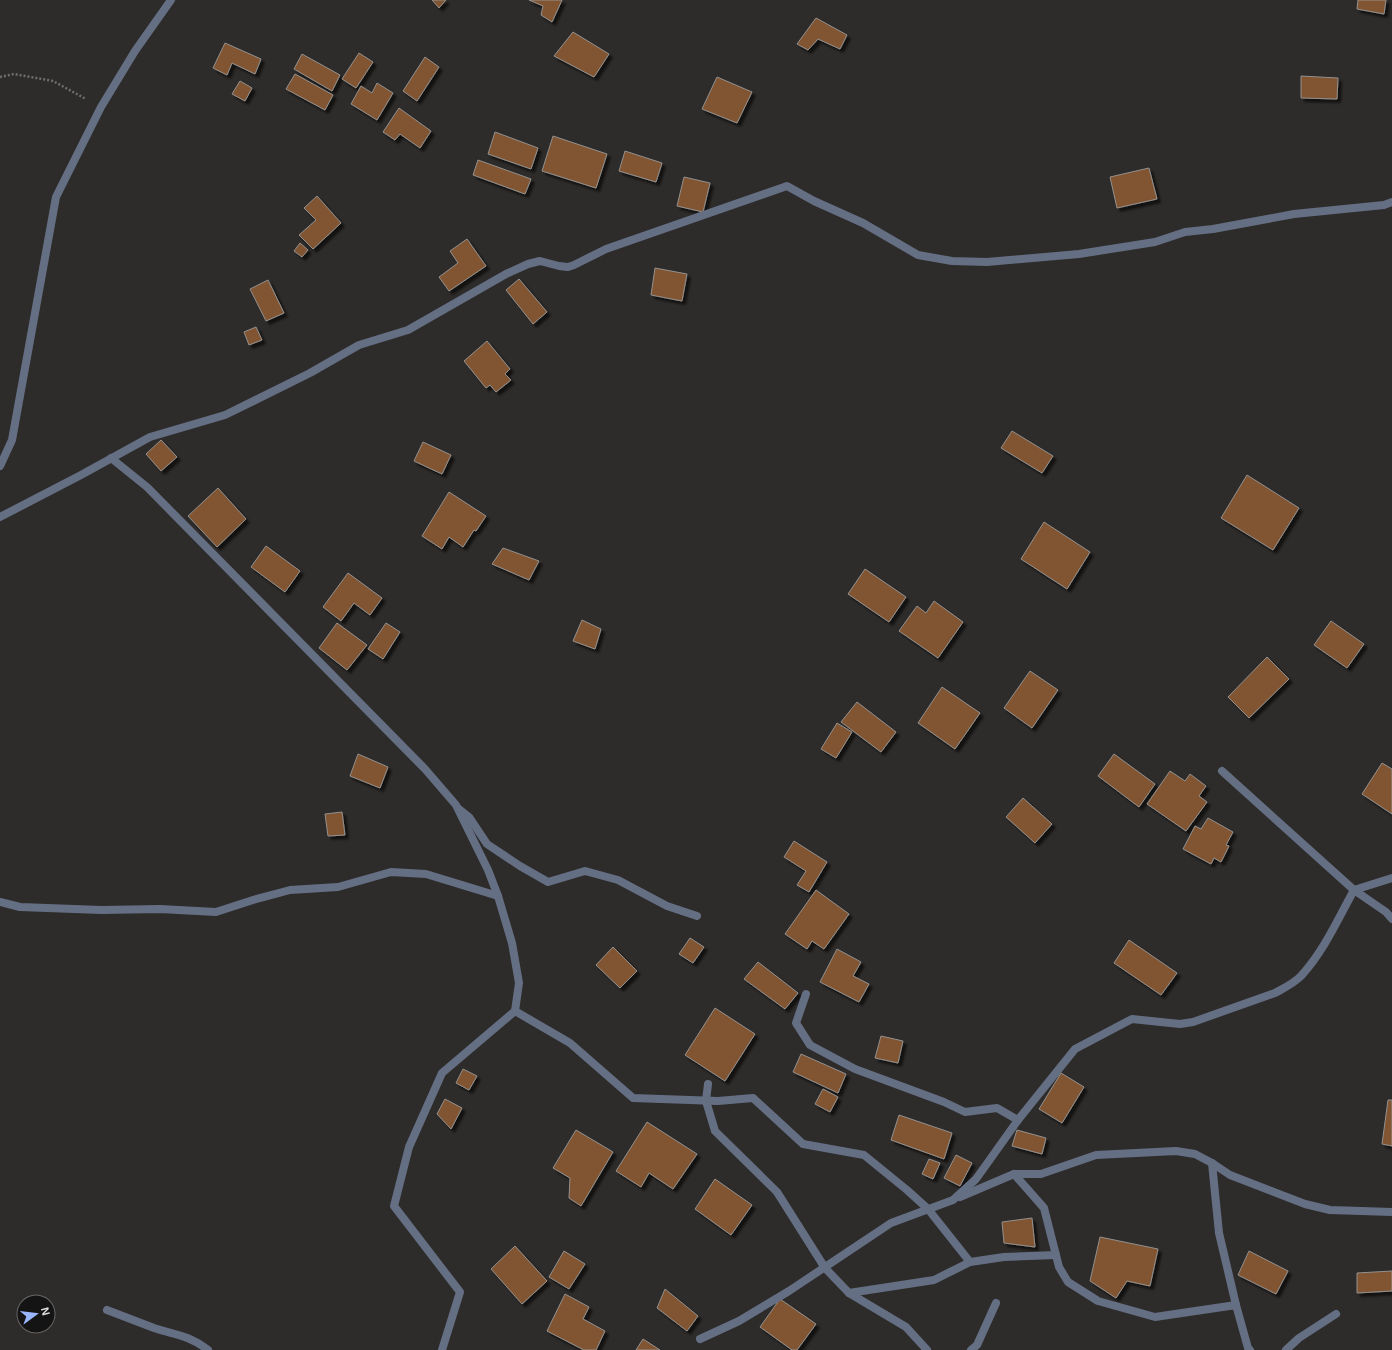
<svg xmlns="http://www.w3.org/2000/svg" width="1392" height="1350" viewBox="0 0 1392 1350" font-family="Arial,sans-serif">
<defs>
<filter id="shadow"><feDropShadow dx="3.5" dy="3.5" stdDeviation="1" flood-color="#0009"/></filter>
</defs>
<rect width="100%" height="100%" fill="#2e2c2a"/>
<g fill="#825431" stroke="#93918f" filter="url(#shadow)">
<path d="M432,0H446L439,8Z"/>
<path d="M529,0H562L552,22L541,15L543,6Z"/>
<path d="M1358,0H1386L1384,14L1357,9Z"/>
<path d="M816,18L847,35L840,49L818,39L808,50L797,44Z"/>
<path d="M573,32L609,54L594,77L554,56Z"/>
<path d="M225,43L261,59L255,74L232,63L227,75L213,68Z"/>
<path d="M359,53L373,62L356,88L342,79Z"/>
<path d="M302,54L340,75L332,91L294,69Z"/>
<path d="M425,57L439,67L417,101L403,91Z"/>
<path d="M295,74L333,95L325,110L286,89Z"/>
<path d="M1301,76L1338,78L1337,99L1301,98Z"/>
<path d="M717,77L752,92L737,123L702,109Z"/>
<path d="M240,81L252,88L245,101L232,94Z"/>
<path d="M377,83L393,93L377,120L351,104L361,86L372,93Z"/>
<path d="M399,108L431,131L420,148L400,134L395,140L383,132Z"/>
<path d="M495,132L538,148L531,169L488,154Z"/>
<path d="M553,136L607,154L596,188L542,171Z"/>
<path d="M625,151L662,163L656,182L619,171Z"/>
<path d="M478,160L531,179L525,194L473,175Z"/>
<path d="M1149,168L1157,199L1117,208L1110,177Z"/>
<path d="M684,177L710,183L703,212L677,206Z"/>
<path d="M317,196L341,223L313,249L299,235L316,220L304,208Z"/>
<path d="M467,239L486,266L449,291L439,277L458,263L450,251Z"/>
<path d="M300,243L308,250L302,257L294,251Z"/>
<path d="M655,268L687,274L682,301L651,295Z"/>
<path d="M519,279L547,312L533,324L506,290Z"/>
<path d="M268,280L284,313L266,321L250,289Z"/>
<path d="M256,327L262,340L249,345L244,332Z"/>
<path d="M487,341L510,369L505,374L511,380L496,392L490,385L486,388L464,361Z"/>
<path d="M1012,431L1053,456L1042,473L1001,448Z"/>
<path d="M161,440L177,457L161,471L146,454Z"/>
<path d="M423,442L451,455L442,474L414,461Z"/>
<path d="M1247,475L1299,508L1273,550L1221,518Z"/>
<path d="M218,488L246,519L217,547L188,516Z"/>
<path d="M449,492L486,516L476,531L474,530L463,547L449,537L442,549L422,536Z"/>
<path d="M1044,522L1090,552L1067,589L1021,559Z"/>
<path d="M266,546L300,571L285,592L251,567Z"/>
<path d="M503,548L539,561L529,580L492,564Z"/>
<path d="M865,569L906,597L889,622L848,594Z"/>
<path d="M348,573L382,598L370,615L354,603L341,621L323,607Z"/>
<path d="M934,601L963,622L938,658L899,631L917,606L926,613Z"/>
<path d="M582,620L601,629L595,649L573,641Z"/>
<path d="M1331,621L1364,644L1347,668L1314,645Z"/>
<path d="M337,623L367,645L347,670L319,648Z"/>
<path d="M386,623L400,632L383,659L368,649Z"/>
<path d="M1267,657L1289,679L1249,718L1228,697Z"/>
<path d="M1030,671L1058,690L1032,728L1004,708Z"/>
<path d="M942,687L980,713L955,749L918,723Z"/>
<path d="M857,702L896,732L881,752L841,722Z"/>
<path d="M837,723L852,732L836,758L821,749Z"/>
<path d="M358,754L388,767L380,788L350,776Z"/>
<path d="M1114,754L1155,784L1139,807L1098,776Z"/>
<path d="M1382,763L1392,769V814L1362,794Z"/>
<path d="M1170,771L1185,781L1190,774L1206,786L1199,796L1207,802L1186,831L1147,804Z"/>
<path d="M1023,798L1052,824L1035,843L1006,817Z"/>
<path d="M342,812L345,835L328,836L325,814Z"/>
<path d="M1208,818L1233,832L1226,845L1229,846L1221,862L1214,858L1211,864L1183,849L1195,826L1201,829Z"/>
<path d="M794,841L827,862L809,892L797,885L806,871L784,857Z"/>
<path d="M816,890L849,914L824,949L812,941L807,949L785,934Z"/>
<path d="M690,938L704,947L693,963L679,954Z"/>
<path d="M1129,940L1177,973L1161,995L1114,963Z"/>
<path d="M613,947L637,971L620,988L596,965Z"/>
<path d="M837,949L861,962L853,976L869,984L859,1002L820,982Z"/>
<path d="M758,962L798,993L785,1009L744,979Z"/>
<path d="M715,1008L755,1034L725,1081L685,1055Z"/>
<path d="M881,1036L903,1041L898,1063L875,1058Z"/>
<path d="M801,1054L846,1074L838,1093L793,1072Z"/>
<path d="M463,1069L477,1076L469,1090L456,1083Z"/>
<path d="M1061,1073L1084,1087L1062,1123L1039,1109Z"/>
<path d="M823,1089L838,1097L830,1112L815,1104Z"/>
<path d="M445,1099L462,1108L451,1129L437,1114Z"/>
<path d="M1388,1100H1392V1146L1382,1144Z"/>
<path d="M899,1115L952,1133L944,1159L891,1140Z"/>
<path d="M647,1122L697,1154L673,1189L649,1173L641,1187L616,1171Z"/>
<path d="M576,1130L613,1152L581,1206L569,1198L570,1178L553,1168Z"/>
<path d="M1017,1130L1046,1138L1042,1154L1012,1146Z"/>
<path d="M956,1155L972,1163L960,1186L944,1178Z"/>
<path d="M929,1159L940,1163L933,1179L922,1174Z"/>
<path d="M715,1179L752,1205L731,1235L695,1209Z"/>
<path d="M1032,1218L1035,1247L1004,1243L1002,1222Z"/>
<path d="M1100,1237L1158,1249L1150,1286L1127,1281L1116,1298L1090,1281Z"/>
<path d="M515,1246L547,1281L522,1304L491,1269Z"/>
<path d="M564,1251L585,1264L569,1289L549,1277Z"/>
<path d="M1249,1251L1288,1271L1276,1294L1238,1275Z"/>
<path d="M1392,1271V1291L1357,1293V1273Z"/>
<path d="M665,1289L698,1316L687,1331L657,1308Z"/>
<path d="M565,1294L589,1307L583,1319L605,1331L596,1350H584L547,1331Z"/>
<path d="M780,1299L816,1324L797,1350H792L760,1327Z"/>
<path d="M643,1339L660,1350H636Z"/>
</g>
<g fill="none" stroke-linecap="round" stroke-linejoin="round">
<path stroke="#706e6d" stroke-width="2.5" stroke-dasharray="2 2" stroke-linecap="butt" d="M0,77L14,74L53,81L86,99"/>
<g stroke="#656f84" stroke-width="8">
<path d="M111,458L147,487L425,769L456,805L488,870L498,896L512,943L519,983L515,1011"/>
<path d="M0,466L12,440L56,197L101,107L135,51L171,0"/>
<path d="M0,517L81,475L150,437L225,415L310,373L359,345L408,330L506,274L528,264L540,261L559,266L568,267L574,265L606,249L787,186L814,201L863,223L918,255L952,261L987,262L1079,254L1155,242L1185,232L1213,229L1294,214L1384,205L1392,202"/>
<path d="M1222,771L1354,890L1386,912L1392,919"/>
<path d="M459,809L469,817L487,844L520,866L548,882L585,871L618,880L667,906L697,916"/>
<path d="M0,902L20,907L101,910L160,909L216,912L253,900L290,890L338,887L391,872L426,874L498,896"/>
<path d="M806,994L796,1023L810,1045L855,1069L944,1102L965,1112L997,1108L1018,1120"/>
<path d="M708,1084L706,1101L715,1131L777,1192L825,1268L849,1293L906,1327L927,1350"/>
<path d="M1212,1163L1219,1233L1236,1305"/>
<path d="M1014,1174L1044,1208L1059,1267L1068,1282L1098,1301L1155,1317L1236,1305L1248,1348L1250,1350"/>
<path d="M960,1197L1014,1174H1041L1096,1155L1176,1151L1195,1154L1212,1163L1230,1175L1305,1204L1330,1210L1392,1212"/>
<path d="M849,1293L934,1280L970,1262"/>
<path d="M107,1310C123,1316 138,1322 154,1328C175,1335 189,1335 208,1350"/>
<path d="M700,1339L739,1321L789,1291L891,1223L953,1200L976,1179L1018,1120L1075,1049L1132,1019L1180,1024L1193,1022L1275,993C1284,988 1293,984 1301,976C1324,951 1338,919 1354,890L1392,878"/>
<path d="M442,1350L460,1292L394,1206L409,1147L442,1073L515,1011L570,1043L633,1098L718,1101L753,1098L803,1144L864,1155L907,1190L928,1209L970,1262L1004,1257L1056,1255"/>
<path d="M971,1350L977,1345L996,1303"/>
<path d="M1286,1350L1299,1338L1336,1314"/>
</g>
</g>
<g transform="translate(36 1314) rotate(75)"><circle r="19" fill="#151414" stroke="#666564"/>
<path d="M0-3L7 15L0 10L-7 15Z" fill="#98b5fd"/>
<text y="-6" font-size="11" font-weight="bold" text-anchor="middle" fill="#e0dedd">N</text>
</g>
</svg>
